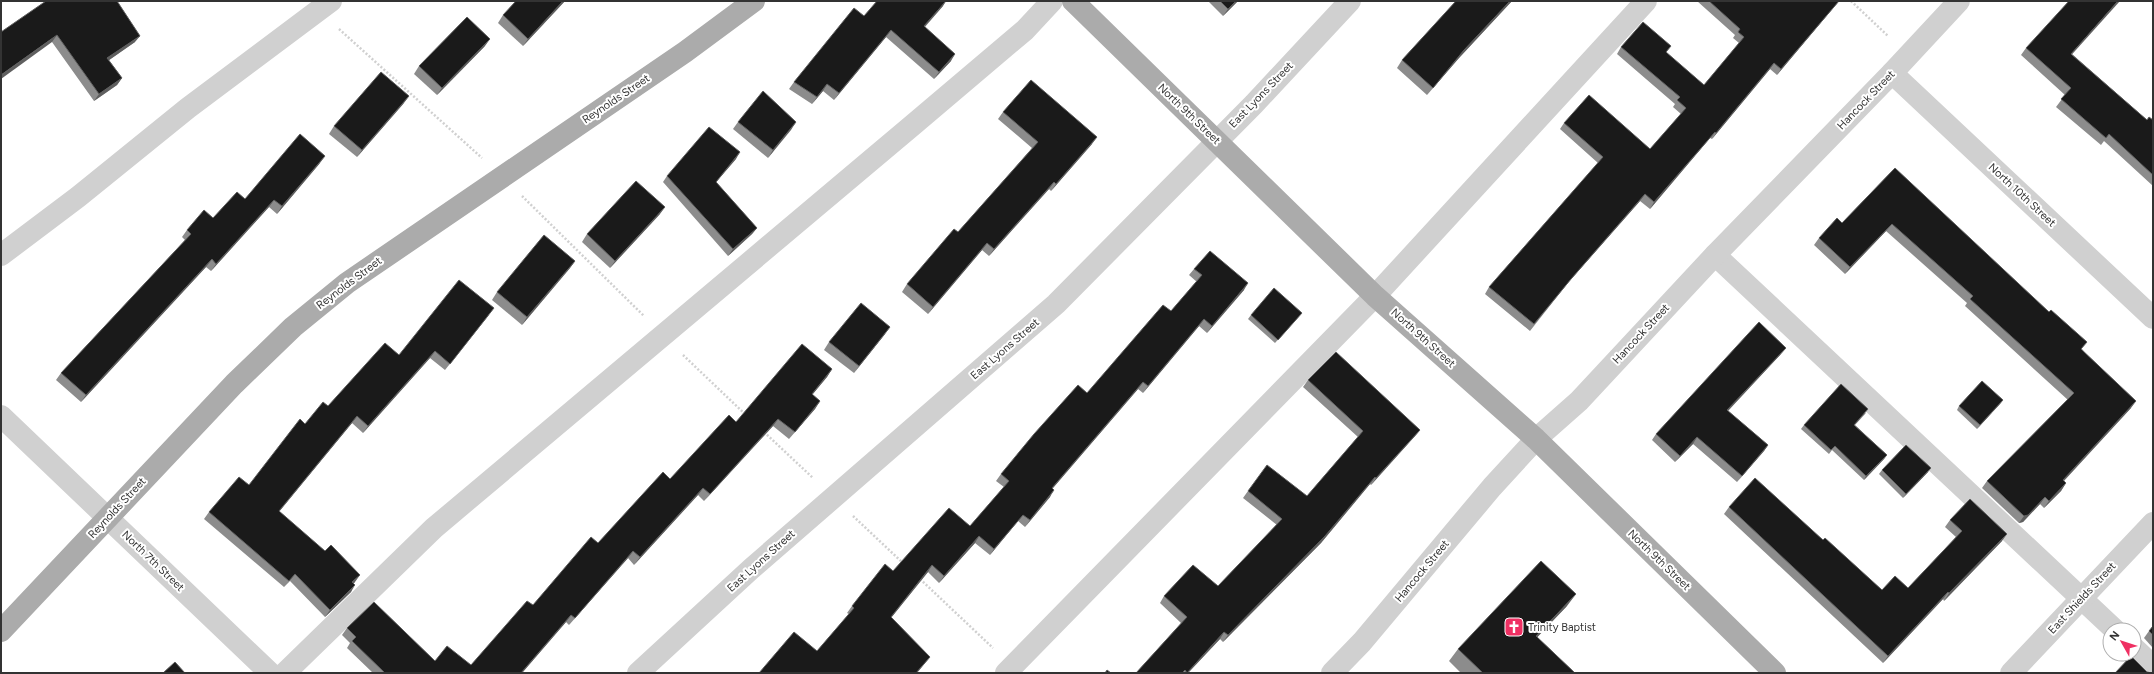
<svg xmlns="http://www.w3.org/2000/svg" width="2154" height="674" viewBox="0 0 2154 674" font-family="Figtree,sans-serif">
<rect width="100%" height="100%" fill="#fff"/>
<g fill="none" stroke-linecap="round" stroke-linejoin="round">
<g stroke="#d0d0d0" stroke-width="2.5" stroke-dasharray="2 2" stroke-linecap="butt">
<path d="M1851,1L1888,36"/>
<path d="M339,29L482,158"/>
<path d="M522,196L644,316"/>
<path d="M683,355L746,415"/>
<path d="M764,432L813,478"/>
<path d="M853,516L903,563"/>
<path d="M920,579L993,648"/>
</g>
<g stroke="#d0d0d0" stroke-width="22">
<path d="M1892,73L2153,318"/>
<path d="M1,255L78,197L188,108L331,1"/>
<path d="M1715,255L2115,630"/>
<path d="M1,416L270,673"/>
<path d="M2134,648L2153,666"/>
<path d="M285,673L434,528L914,124L1025,30L1052,1"/>
<path d="M638,673L751,569L1056,304L1254,104L1350,1"/>
<path d="M1006,673L1375,296L1646,1"/>
<path d="M1332,673L1362,642L1492,487L1536,439L1579,401L1715,255L1892,73L1959,1"/>
<path d="M2011,673L2153,523"/>
</g>
<g stroke="#ababab" stroke-width="22">
<path d="M1073,1L1375,296L1536,439L1775,673"/>
<path d="M1,631L234,384L293,327L347,283L685,52L754,1"/>
</g>
</g>
<g fill="#8c8c8c">
<path d="M46,1L135,42L109,60L122,78L117,85L94,101L52,42Z"/>
<path d="M565,1L523,46L498,23L503,15Z"/>
<path d="M1208,1H1238L1223,16Z"/>
<path d="M1456,1H1512L1459,58L1427,95L1397,68L1402,60Z"/>
<path d="M1697,1H1839L1777,75L1770,69L1712,139L1710,138L1650,209L1640,201L1566,285L1530,331L1485,294L1489,287L1598,163L1560,129L1564,123L1650,149L1681,114L1673,107L1675,104L1617,54L1621,47L1666,53L1704,85L1739,43L1733,38L1735,35Z"/>
<path d="M943,6L925,27L951,61L934,79L886,37L834,100L823,91L812,104L789,89L794,82L864,16Z"/>
<path d="M485,46L437,95L414,74L419,66Z"/>
<path d="M2026,48L2072,54L2147,120H2153V186L2104,141L2101,145L2056,107L2065,95L2021,55Z"/>
<path d="M404,103L357,157L329,134L334,126Z"/>
<path d="M1003,112L1092,144L1051,191L1049,189L989,256L982,250L928,314L902,292L907,284L958,232L1032,148L998,119Z"/>
<path d="M738,122H796L768,158L733,129Z"/>
<path d="M736,159L716,182L757,228L752,234L728,256L663,182L667,176Z"/>
<path d="M320,163L277,214L269,207L211,271L206,267L81,402L56,380L61,373L185,240L182,237L187,230L213,218L245,199Z"/>
<path d="M1895,168L2082,349L2131,408L2064,481L2066,483L2061,491L2044,508L2040,504L2023,522L2019,523L1982,488L1987,481L2068,400L1965,306L1967,303L1886,231L1845,274L1814,245L1819,238L1842,223Z"/>
<path d="M660,214L610,268L582,242L587,234Z"/>
<path d="M575,261L570,268L522,325L492,300L497,292Z"/>
<path d="M1194,269L1244,290L1207,333L1199,326L1143,393L1138,389L1052,489L1050,497L1025,527L1018,521L990,555L975,543L939,583L928,572L891,618L925,664L817,651L849,614L847,613L852,606L893,571L970,526L1004,487L996,481L1001,474L1087,393L1171,311L1197,282L1189,275Z"/>
<path d="M489,315L445,370L430,358L363,433L352,423L279,511L355,582L354,583L351,592L325,617L290,581L284,587L204,519L209,512L249,485L328,406L399,355Z"/>
<path d="M1251,315L1299,316L1275,343L1248,319Z"/>
<path d="M885,334L854,373L824,350L829,342Z"/>
<path d="M1781,354L1728,411L1768,445L1764,451L1737,482L1693,444L1675,462L1652,440L1656,434Z"/>
<path d="M832,369L827,377L812,395L820,401L815,409L789,439L773,426L704,501L698,495L634,565L628,558L569,625L566,622L522,673H373L347,648L350,643L342,635L347,628L435,661L471,665L533,605L598,543L670,479L736,422Z"/>
<path d="M1308,380L1420,430L1415,436L1371,485L1370,484L1321,543L1223,642L1220,639L1188,673H1136L1181,623L1160,603L1164,596L1218,586L1277,525L1243,498L1248,491L1307,496L1358,437L1303,387Z"/>
<path d="M2003,400L1977,429L1957,410L1959,406Z"/>
<path d="M1866,413L1855,425L1887,455L1884,459L1864,480L1832,450L1829,454L1801,429L1804,425Z"/>
<path d="M1882,470L1928,472L1903,498L1879,474Z"/>
<path d="M1729,507L1823,540L1882,590L1908,588L1956,537L1945,527L1950,520L2002,541L1944,601L1943,599L1883,663L1724,514Z"/>
<path d="M1567,606L1537,637L1575,673H1461L1449,661L1458,649Z"/>
<path d="M2153,626V648L2144,638L2149,631Z"/>
</g>
<g fill="#5f5f5f">
<path d="M563,1H565L523,46L528,39Z"/>
<path d="M946,1L943,6L919,33L924,26Z"/>
<path d="M1236,1H1238L1223,16L1228,9Z"/>
<path d="M1510,1H1512L1459,58L1427,95L1433,88L1464,50Z"/>
<path d="M1839,1L1777,75L1781,69Z"/>
<path d="M2118,1H2120L2066,61L2071,54Z"/>
<path d="M891,30L886,37L834,100L839,93Z"/>
<path d="M57,35L52,42L1,79V75Z"/>
<path d="M140,36L135,42L102,65L107,58Z"/>
<path d="M490,39L485,46L437,95L442,88Z"/>
<path d="M955,54L951,61L934,79L939,72Z"/>
<path d="M1774,63L1770,69L1712,139L1716,133Z"/>
<path d="M122,78L117,85L94,101L99,94Z"/>
<path d="M827,84L823,91L812,104L817,97Z"/>
<path d="M409,96L404,103L357,157L362,150Z"/>
<path d="M796,122L791,130L768,158L773,150Z"/>
<path d="M1715,132L1710,138L1650,209L1654,202Z"/>
<path d="M1097,137L1092,144L1051,191L1056,184Z"/>
<path d="M740,152L736,159L711,188L716,182Z"/>
<path d="M325,156L320,163L277,214L282,206Z"/>
<path d="M1054,182L1049,189L989,256L994,249Z"/>
<path d="M1645,194L1640,201L1566,285L1530,331L1571,279Z"/>
<path d="M274,200L269,207L211,271L216,264Z"/>
<path d="M665,207L660,214L610,268L615,261Z"/>
<path d="M1892,224L1886,231L1845,274L1850,267Z"/>
<path d="M757,228L752,234L728,256L733,249Z"/>
<path d="M987,243L982,250L928,314L933,307Z"/>
<path d="M212,259L206,267L81,402L86,395Z"/>
<path d="M575,261L570,268L522,325L527,317Z"/>
<path d="M1248,283L1244,290L1207,333L1212,326Z"/>
<path d="M1204,319L1199,326L1143,393L1148,386Z"/>
<path d="M890,327L885,334L854,373L859,366Z"/>
<path d="M1786,348L1781,354L1723,416L1727,410Z"/>
<path d="M435,351L430,358L363,433L368,426Z"/>
<path d="M832,369L827,377L807,401L812,394Z"/>
<path d="M1143,382L1138,389L1047,495L1052,488Z"/>
<path d="M2003,400L2000,404L1977,429L1980,425Z"/>
<path d="M820,401L815,409L789,439L795,432Z"/>
<path d="M2136,401L2131,408L2058,487L2063,480Z"/>
<path d="M357,416L352,423L274,518L279,511Z"/>
<path d="M778,419L773,426L704,501L710,494Z"/>
<path d="M1420,430L1415,436L1371,485L1376,478Z"/>
<path d="M1697,437L1693,444L1675,462L1680,456Z"/>
<path d="M1768,445L1764,451L1737,482L1742,476Z"/>
<path d="M1887,455L1884,459L1864,480L1866,476Z"/>
<path d="M1931,468L1928,472L1903,498L1906,494Z"/>
<path d="M1375,477L1370,484L1321,543L1223,642L1228,635Z"/>
<path d="M2066,483L2061,491L2044,508L2049,501Z"/>
<path d="M703,488L698,495L634,565L640,557Z"/>
<path d="M1054,490L1050,497L1025,527L1030,520Z"/>
<path d="M2045,497L2040,504L2023,522L2019,523L2024,516Z"/>
<path d="M1023,515L1018,521L990,555L994,549Z"/>
<path d="M2007,534L2002,541L1944,601L1949,593Z"/>
<path d="M979,536L975,543L939,583L944,576Z"/>
<path d="M633,551L628,558L569,625L575,618Z"/>
<path d="M932,565L928,572L886,624L891,617Z"/>
<path d="M360,575L355,582L348,589L352,582Z"/>
<path d="M355,585L351,592L325,617L330,610Z"/>
<path d="M1948,592L1943,599L1883,663L1888,656Z"/>
<path d="M1576,594L1567,606L1527,648L1536,636Z"/>
<path d="M571,615L566,622L522,673H521Z"/>
<path d="M1224,632L1220,639L1188,673H1187Z"/>
<path d="M930,657L917,673H916Z"/>
</g>
<g fill="#1a1a1a" stroke="#5f5f5f">
<path d="M46,1H117L140,36L107,58L122,78L99,94L57,35L1,75V32Z"/>
<path d="M516,1H563L528,39L503,15Z"/>
<path d="M877,1H946L924,26L955,54L939,72L891,30L839,93L827,84L817,97L794,82L854,8L864,16Z"/>
<path d="M1220,1H1236L1228,9Z"/>
<path d="M1456,1H1510L1464,50L1433,88L1402,60Z"/>
<path d="M1709,1H1839L1781,69L1774,63L1716,133L1715,132L1654,202L1645,194L1571,279L1534,324L1489,287L1603,157L1564,123L1589,95L1650,149L1686,108L1677,100L1680,97L1621,47L1643,22L1671,46L1666,52L1704,85L1744,37L1738,32L1740,29Z"/>
<path d="M2069,1H2118L2071,54L2147,120L2149,117L2153,120V175L2109,134L2106,138L2061,99L2071,88L2026,48Z"/>
<path d="M467,17L490,39L442,88L419,66Z"/>
<path d="M381,72L409,96L362,150L334,126Z"/>
<path d="M1031,80L1097,137L1056,184L1054,182L994,249L987,243L933,307L907,284L954,229L958,232L1038,142L1003,112Z"/>
<path d="M763,91L796,122L773,150L738,122Z"/>
<path d="M709,127L740,152L716,182L757,228L733,249L667,176Z"/>
<path d="M300,134L325,156L282,206L274,200L216,264L212,259L86,395L61,373L191,234L187,230L204,210L213,218L237,192L245,199Z"/>
<path d="M1895,168L2049,312L2051,310L2087,342L2081,349L2136,401L2063,480L2066,483L2049,501L2045,497L2028,515L2024,516L1987,481L2074,393L1970,299L1973,296L1892,224L1850,267L1819,238L1837,218L1842,223Z"/>
<path d="M636,181L665,207L615,261L587,234Z"/>
<path d="M544,235L575,261L527,317L497,292Z"/>
<path d="M1210,251L1248,283L1212,326L1204,319L1148,386L1143,382L1052,488L1054,490L1030,520L1023,515L994,549L979,536L944,576L932,565L891,617L930,657L916,673H759L794,632L817,651L854,608L852,606L885,564L893,571L949,508L970,526L1009,481L1001,474L1034,434L1078,385L1087,393L1163,305L1171,311L1202,275L1194,269Z"/>
<path d="M459,280L494,308L450,364L435,351L368,426L357,416L279,511L325,551L331,545L360,575L352,582L355,585L330,610L295,574L289,581L209,512L239,477L249,485L300,419L305,424L323,402L328,406L385,343L399,355Z"/>
<path d="M1274,288L1302,313L1278,340L1251,315Z"/>
<path d="M861,303L890,327L859,366L829,342Z"/>
<path d="M1759,322L1786,348L1727,410L1768,445L1742,476L1697,437L1680,456L1656,434Z"/>
<path d="M802,344L832,369L812,394L820,401L795,432L778,419L710,494L703,488L640,557L633,551L575,618L571,615L521,673H385L352,641L356,637L347,628L374,602L435,661L447,646L471,665L527,601L533,605L591,537L598,543L663,472L670,479L729,415L736,422Z"/>
<path d="M1336,352L1420,430L1376,478L1375,477L1325,536L1228,635L1224,632L1187,673L1185,670L1182,673H1136L1187,617L1164,596L1193,565L1218,586L1282,519L1248,491L1267,465L1307,496L1363,431L1308,380Z"/>
<path d="M1982,381L2003,400L1980,425L1959,406Z"/>
<path d="M1841,384L1868,409L1854,425L1887,455L1866,476L1835,446L1831,450L1804,425Z"/>
<path d="M1906,445L1931,468L1906,494L1882,470Z"/>
<path d="M1755,478L1823,540L1825,538L1882,590L1895,576L1908,588L1962,531L1950,520L1970,499L2007,534L1949,593L1948,592L1888,656L1729,507Z"/>
<path d="M1541,561L1576,594L1536,636L1575,673H1483L1458,649Z"/>
<path d="M2153,626V635L2149,631Z"/>
<path d="M2131,656L2147,672L2152,673H2115Z"/>
<path d="M175,662L185,673H163Z"/>
<path d="M1107,670L1111,673H1105Z"/>
</g>
<defs>
<symbol id="church-square" viewBox="-11 -11 22 22"><rect x="-9" y="-9" width="18" height="18" rx="4" fill="#ef3063" stroke="#fff"/><path d="M-1.2-6h2.4v3.5h3.3v2.4h-3.3V6h-2.4V-.1h-3.3v-2.4h3.3Z" fill="#fff"/></symbol>
</defs>
<g fill-rule="evenodd">
<use href="#church-square" x="1503" y="616" width="22" height="22"/>
</g>
<g text-anchor="middle" dominant-baseline="central" stroke-width="4" stroke-linejoin="round" paint-order="stroke">
<g font-size="11" fill="#333" stroke="#fff">
<text transform="translate(1261 95) rotate(-46)">East Lyons Street</text>
<text transform="translate(616 99) rotate(-34)">Reynolds Street</text>
<text transform="translate(1866 100) rotate(-46)">Hancock Street</text>
<text transform="translate(1189 114) rotate(44)">North 9th Street</text>
<text transform="translate(2022 195) rotate(43)">North 10th Street</text>
<text transform="translate(349 283) rotate(-37)">Reynolds Street</text>
<text transform="translate(1641 334) rotate(-47)">Hancock Street</text>
<text transform="translate(1423 338) rotate(42)">North 9th Street</text>
<text transform="translate(1005 349) rotate(-41)">East Lyons Street</text>
<text transform="translate(117 508) rotate(-47)">Reynolds Street</text>
<text transform="translate(1659 560) rotate(44)">North 9th Street</text>
<text transform="translate(153 561) rotate(44)">North 7th Street</text>
<text transform="translate(761 561) rotate(-42)">East Lyons Street</text>
<text transform="translate(1422 571) rotate(-50)">Hancock Street</text>
<text transform="translate(2082 598) rotate(-47)">East Shields Street</text>
</g>
<g font-size="11" fill="#333" stroke="#fff" text-anchor="start">
<text x="1528" y="627">Trinity Baptist</text>
</g>
</g>
<rect width="2154" height="674" fill="none" stroke="#333333" stroke-width="4"/>
<g transform="translate(2122 642) rotate(309)"><circle r="19" fill="#ffffff" stroke="#adadad"/>
<path d="M0-3L7 15L0 10L-7 15Z" fill="#ef3063"/>
<text y="-6" font-size="11" font-weight="bold" text-anchor="middle" fill="#333333">N</text>
</g>
</svg>
